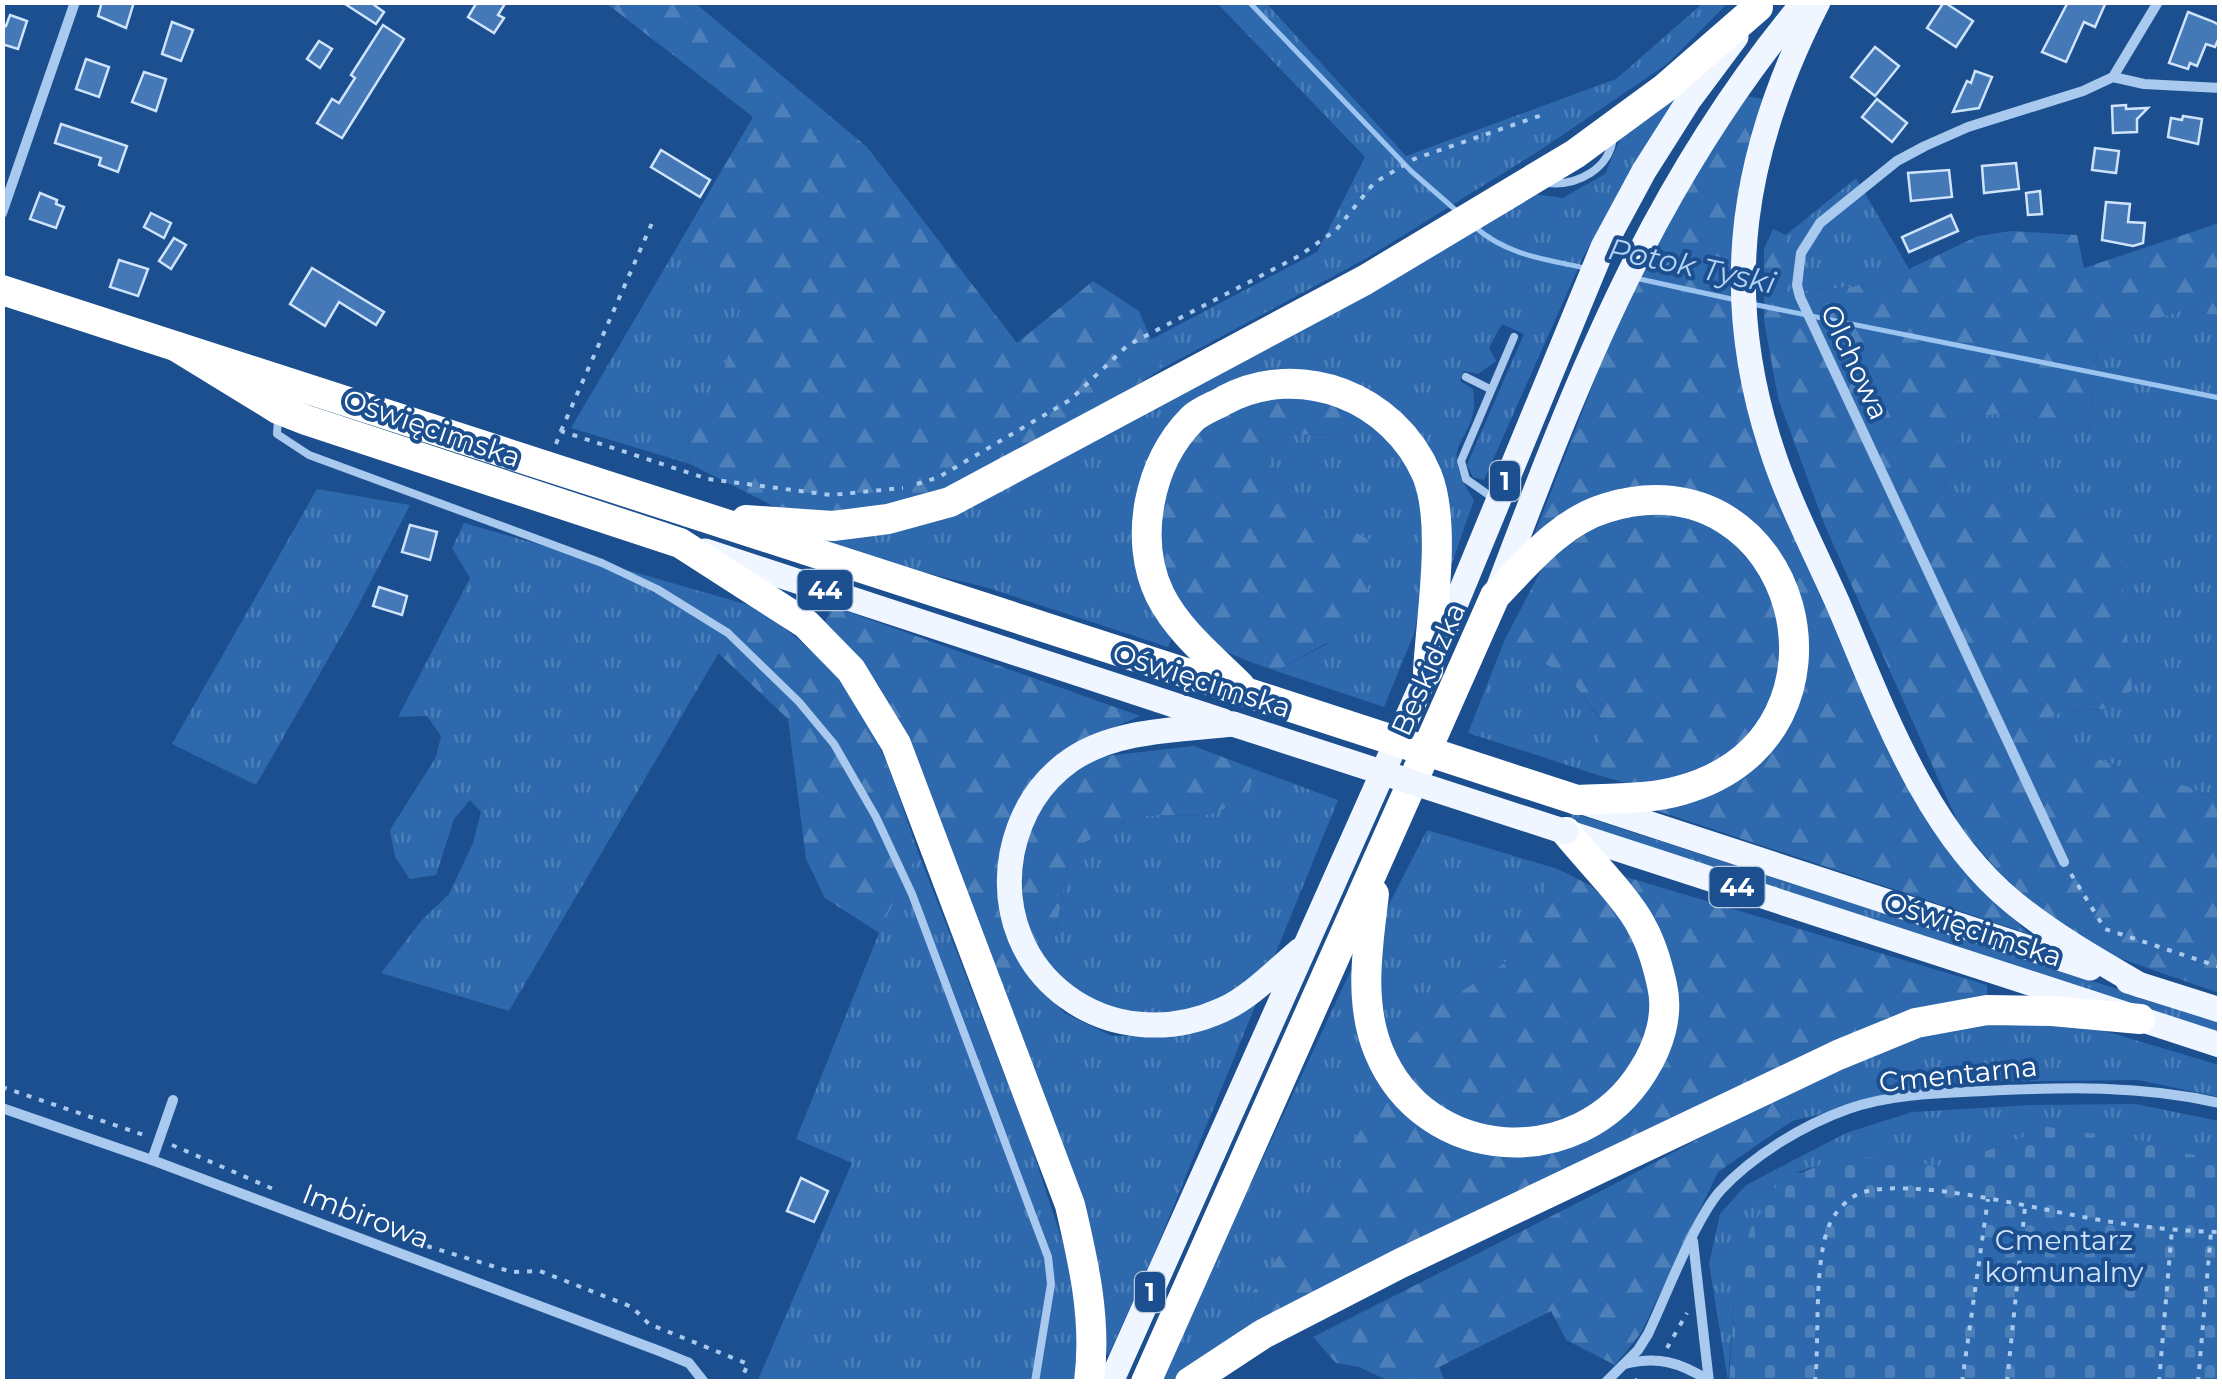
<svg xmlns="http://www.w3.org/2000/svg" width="2222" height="1384" viewBox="0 0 2222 1384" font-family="Montserrat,sans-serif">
<defs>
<pattern id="grass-tufts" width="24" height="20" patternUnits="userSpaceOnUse" patternTransform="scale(2.5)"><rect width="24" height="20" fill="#2e69ad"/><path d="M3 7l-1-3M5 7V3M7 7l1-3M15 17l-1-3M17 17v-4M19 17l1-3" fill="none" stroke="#4d80b9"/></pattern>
<pattern id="forest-firs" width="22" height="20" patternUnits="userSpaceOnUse" patternTransform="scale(2.5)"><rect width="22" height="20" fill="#2e69ad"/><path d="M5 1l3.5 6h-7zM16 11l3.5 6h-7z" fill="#4d80b9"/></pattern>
<pattern id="cemetery-stones" width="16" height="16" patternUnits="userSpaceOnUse" patternTransform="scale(2.5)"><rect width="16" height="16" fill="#2e69ad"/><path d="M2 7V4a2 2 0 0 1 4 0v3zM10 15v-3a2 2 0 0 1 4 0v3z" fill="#4d80b9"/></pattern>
</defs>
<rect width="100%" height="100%" fill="#1b4f8f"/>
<g fill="url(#grass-tufts)">
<path d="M1217,3H1266L1406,156L1616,79L1703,3H1728L1667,64L1542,149L1367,258L1163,368L1150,340L1317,252L1365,157Z"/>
<path d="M1676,98L1583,257L1484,480L1473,477L1467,465L1524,334L1502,324L1489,348L1496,361L1478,374L1464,371L1460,381L1473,389C1482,445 1431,436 1474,500L1452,563L1445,561L1429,452L1290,372L1168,647L985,587L855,556L783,532H843L1526,193L1563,198L1605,174L1621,137Z"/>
<path d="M1856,178L1909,269L1852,287L1786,292V235Z"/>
<path d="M680,242L747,285L721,381L688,436L690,464L571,428Z"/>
<path d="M2178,311L2219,315V800L2186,786L2127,770L2058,743L2044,722L2062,711L2105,709L1998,504L1957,508L1944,484L1963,466L1954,424C2005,404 2039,419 2089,433L2099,329L2145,324Z"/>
<path d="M1366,417L1391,436L1420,481L1425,578L1414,634L1384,707L1276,671L1327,644L1371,541L1281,489L1265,453L1287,435L1343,434Z"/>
<path d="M317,489L410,505L355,612L256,785L172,744Z"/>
<path d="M464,523L759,608L718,654L509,1011L381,973L422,920L449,894L473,843L481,812L470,800L454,819L436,875L410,879L395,857L390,830L436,757L441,736L427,716L398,717L470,578L452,548Z"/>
<path d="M1505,639L1570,679L1601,720V776L1468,733Z"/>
<path d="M1259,771L1338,800L1275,955L1242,986L1192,1011L1138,1016L1078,994L1050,965L1070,851C1089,841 1113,823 1134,818C1189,807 1222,836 1259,771Z"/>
<path d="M1573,813L2219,1022V1033L1569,821Z"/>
<path d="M1427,830L1558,869L1509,960L1435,1010L1391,1062L1375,987L1385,912Z"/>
<path d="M918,852L1026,1130L1069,1262L1081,1329L1075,1381L757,1382L852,1163L796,1139L879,933Z"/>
<path d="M1026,969L1064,1013L1112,1036L1186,1035L1256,1004L1152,1259L1109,1354L1101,1353L1100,1271L1000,984Z"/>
<path d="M1351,970L1385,1089L1319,1199L1252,1293L1255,1325L1177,1381L1158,1382Z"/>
<path d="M1994,1019L2095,1028L2219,1065V1097L2138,1080L1959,1082L1792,1121L1790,1090L1896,1040Z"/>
<path d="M2136,1104L2219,1121V1158L2168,1151L2162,1144L2042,1127L2030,1135L1941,1167L1889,1158L1833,1161L1792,1174L1734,1301L1728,1381L1709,1264L1720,1214L1746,1185L1846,1133L1912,1112L2031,1105Z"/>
</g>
<g fill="url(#forest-firs)">
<path d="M606,3H695L867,147L1017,343L1093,281L1139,311L1163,368L1050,441L948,493L883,512L795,517L690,464L688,436L721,381L747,285L680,242L753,117Z"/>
<path d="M1746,96L1763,99L1738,193L1734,278L1756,435L1974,879L2029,934L1652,809L1698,797L1763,760L1795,711L1761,537L1639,491L1531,543L1611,338L1692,176Z"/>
<path d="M2219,223V315L2178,311L2145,324L2099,329L2089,433C2039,419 2005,404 1954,424L1963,466L1944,484L1957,508L2045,496L2089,514L2118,534L2132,690L2105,709L2062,711L2044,722L2058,743L2127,770L2186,786L2219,800V993L2099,951L2048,918L1998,871L1959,825L1825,526L1778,398L1764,321V249L1773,229L1786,235L1787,292L1852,287L1909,269L1978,236L2011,231L2077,235L2084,268Z"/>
<path d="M1318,395L1366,417L1343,434L1287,435L1265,453L1281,489L1371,541L1365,608L1327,643L1276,671C1244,659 1204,648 1184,618C1148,563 1149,488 1192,440C1199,432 1206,423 1214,418C1247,399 1281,397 1318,395Z"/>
<path d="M1668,509L1713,520L1782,599L1783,688L1727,761L1647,789L1601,776V719L1570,679L1505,639L1546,561L1609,517Z"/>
<path d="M832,606L1140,716L1099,734L1038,776L1000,868L999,913L1026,969L1000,984L914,751L878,684L823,627Z"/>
<path d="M759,608C790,633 828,660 851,694C883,741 899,798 918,852L879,933L825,898L806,859L788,719L718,653Z"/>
<path d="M1194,746L1259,771C1222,836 1189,807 1134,818C1113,823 1089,841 1070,851L1050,965L1023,922L1022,837L1052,790L1097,757Z"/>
<path d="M1558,869L1591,886L1623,917L1656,996L1650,1038L1597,1108L1539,1133L1446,1118L1391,1062L1434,1010L1509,960Z"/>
<path d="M1613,873L1987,985V996L1255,1325L1252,1293L1319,1199L1385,1089L1532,1154L1670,1043Z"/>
<path d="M1790,1090L1792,1121L1718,1172L1641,1333L1615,1365L1566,1340L1551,1311L1439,1367L1445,1381H1389L1359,1367L1336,1363L1313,1337L1605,1189Z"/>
</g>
<path fill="url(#cemetery-stones)" d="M2042,1126L2162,1144L2168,1151L2219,1158V1381H1729L1734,1301L1750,1230L1785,1172L1801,1173L1841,1156L1889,1158L1941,1167L2030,1135Z"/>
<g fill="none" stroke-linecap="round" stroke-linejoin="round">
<g stroke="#9cc4f0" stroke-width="5">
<path d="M1249,2L1411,171L1459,213"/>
<path d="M1475,227C1507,255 1544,259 1585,268"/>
<path d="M1635,278L1736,300"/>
<path d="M1752,304L2220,398"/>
</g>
</g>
<g fill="#4478b7" stroke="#cfe3fa" stroke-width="2.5">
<path d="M102,2H134L126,28L98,16Z"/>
<path d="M342,2H370L384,12L376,24Z"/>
<path d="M477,2H506L498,15L504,18L494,33L468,17Z"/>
<path d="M1944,2L1973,21L1956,47L1927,28Z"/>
<path d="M2068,2H2106L2095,27L2084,22L2066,62L2042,52Z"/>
<path d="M2188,12L2214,22L2220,26V35L2215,47L2206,44L2197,66L2190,63L2188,69L2169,63Z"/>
<path d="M10,15L27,21L18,49L2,44V25L6,26Z"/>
<path d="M172,22L193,30L181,61L162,54Z"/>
<path d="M383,25L404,39L342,138L317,123L332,99L339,103L355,78L351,75Z"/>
<path d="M319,41L332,49L320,68L307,59Z"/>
<path d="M1875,47L1899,66L1875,96L1851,77Z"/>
<path d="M86,59L109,67L99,97L76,89Z"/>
<path d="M1975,71L1992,77L1979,108L1953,112L1967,81L1971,83Z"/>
<path d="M144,72L166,79L156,111L132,102Z"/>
<path d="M1877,99L1907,123L1892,142L1862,117Z"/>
<path d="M2126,105V109L2148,108L2137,119V132L2113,133L2112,106Z"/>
<path d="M2183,116L2202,119L2198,144L2168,137L2171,118L2182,120Z"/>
<path d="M61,124L127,146L118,172L99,165L101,158L55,143Z"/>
<path d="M2095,148L2119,151L2116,173L2092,170Z"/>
<path d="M661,150L710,180L700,197L651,167Z"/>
<path d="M2016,163L2019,189L1984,193L1982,166Z"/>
<path d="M1949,170L1952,197L1911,201L1908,173Z"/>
<path d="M2040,191L2042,214L2028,215L2026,193Z"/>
<path d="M40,193L57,200L56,204L64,207L56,228L30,219Z"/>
<path d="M2106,202L2130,204L2128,222L2145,223L2143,243L2133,246L2102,240Z"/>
<path d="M151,213L171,223L164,238L144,227Z"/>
<path d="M1951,215L1958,231L1909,252L1902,237Z"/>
<path d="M174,238L186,245L171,269L159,261Z"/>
<path d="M119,260L148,269L138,296L110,287Z"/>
<path d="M312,268L384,312L376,325L339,302L325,326L290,304Z"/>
<path d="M410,525L437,532L430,560L402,552Z"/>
<path d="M379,587L407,596L402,615L373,606Z"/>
<path d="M801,1178L828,1191L814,1222L787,1211Z"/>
</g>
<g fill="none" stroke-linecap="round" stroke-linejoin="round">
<g stroke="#a9c9ee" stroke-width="4" stroke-dasharray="5 8" stroke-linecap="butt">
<path d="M561,431L652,223"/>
<path d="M556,444L561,431L708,479L831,495L903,488"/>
<path d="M917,484L939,477L1070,400L1128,345L1299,256L1336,230L1374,183L1414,159L1545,114"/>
<path d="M2071,874L2105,929L2220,967"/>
<path d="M2,1087L144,1135"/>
<path d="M172,1145L273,1189"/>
<path d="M427,1246L512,1272L540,1271L632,1307L649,1324L748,1364L740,1382"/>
<path d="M1667,1348L1687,1313"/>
<path d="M1633,1382L1643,1376"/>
<path d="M1815,1382C1820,1339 1812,1249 1834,1216C1841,1206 1852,1195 1863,1192C1914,1179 2015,1204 2068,1214C2117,1224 2169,1231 2220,1232"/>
<path d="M1962,1382L1988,1199"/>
<path d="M2007,1382L2025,1207"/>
<path d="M2159,1382L2172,1229"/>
<path d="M2198,1382L2211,1232"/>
</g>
<g stroke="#a9c9ee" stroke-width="8">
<path d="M1548,183C1577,186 1610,169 1613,137"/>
<path d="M1466,377L1490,389"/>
<path d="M278,418L277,434L309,455L602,563L657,589L728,633L799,702L834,744L876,817L912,894L1048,1257L1051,1284L1035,1382"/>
<path d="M1493,498L1466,479L1461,461L1514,337"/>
</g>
<g stroke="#a9c9ee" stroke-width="10">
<path d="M2113,77L2158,2"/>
<path d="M2,213L75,2"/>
<path d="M2064,862L1800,297L1797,285L1801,253L1820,223L1897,161L1925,146L1968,127L2083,91L2113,77L2144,84L2220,88"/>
<path d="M2,1108L152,1160L662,1352L689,1363L704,1382"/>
<path d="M152,1160L173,1100"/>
<path d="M1693,1241L1709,1382"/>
<path d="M1625,1364C1658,1356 1679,1362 1708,1380"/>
<path d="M1606,1382L1638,1350L1648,1334C1666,1296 1694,1221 1720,1191C1752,1156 1803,1125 1848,1109C1890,1094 1940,1093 1984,1091C2064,1087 2141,1085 2220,1103"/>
</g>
<g stroke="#f0f6ff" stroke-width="25">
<path d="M1818,2C1743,148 1719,288 1771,447C1788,501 1816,554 1839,606C1882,707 1926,832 2014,903C2053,935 2097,960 2140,985"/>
<path d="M705,551L1223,721"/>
<path d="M1498,589C1579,374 1654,181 1804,2"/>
<path d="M1233,724C1180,730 1116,729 1071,760C1038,783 1020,814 1012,853C990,976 1110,1061 1222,1010C1251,997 1276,970 1300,950"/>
<path d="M1586,803L2090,968"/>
<path d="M1566,832L2220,1045"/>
<path d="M2128,981L2220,1010"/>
<path d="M1111,1382L1428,671L1603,247L1644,171L1689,100L1736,37"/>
</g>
<g stroke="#fff" stroke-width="30">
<path d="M2,290L1245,692"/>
<path d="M177,347L278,409L306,420L680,543L806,624L851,670L896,744L1070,1205C1084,1264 1097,1321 1089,1382"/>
<path d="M746,520L833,526L888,519L950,502L1365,280L1575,154L1665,88L1758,7"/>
<path d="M1240,686C1212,658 1178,631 1160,595C1133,539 1149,462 1192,419C1200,411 1215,406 1225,400C1300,360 1394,397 1427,475C1447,524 1431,617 1428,671"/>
<path d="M1374,894C1368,945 1358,1002 1379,1052C1426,1165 1580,1173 1643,1071C1659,1046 1669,1015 1662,985C1658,967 1651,943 1642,927C1629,900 1586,857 1566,832"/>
<path d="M1146,1382L1495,596C1527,563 1560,522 1606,508C1797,449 1876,735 1682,790C1648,800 1612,798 1577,800"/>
<path d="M1190,1382L1263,1334L1401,1263L1838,1055L1916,1023L1987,1010L2052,1011L2140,1019"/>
</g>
<path stroke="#f0f6ff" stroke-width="25" d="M1233,724L1566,832"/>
<path stroke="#fff" stroke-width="30" d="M1245,692L1577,800"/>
</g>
<g text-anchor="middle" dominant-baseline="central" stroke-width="8" stroke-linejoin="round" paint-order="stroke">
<g fill="#1b4f8f" stroke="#bbcadd" stroke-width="2.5">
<rect x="1490" y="461" width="30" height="40" rx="8"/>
<rect x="797.5" y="570" width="55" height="40" rx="8"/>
<rect x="1709.5" y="867" width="55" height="40" rx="8"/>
<rect x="1135" y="1272" width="30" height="40" rx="8"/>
</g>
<g font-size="25" font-weight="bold" fill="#fff">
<text x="1505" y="481">1</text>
<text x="825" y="590">44</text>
<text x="1737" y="887">44</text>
<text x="1150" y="1292">1</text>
</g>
<g font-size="28" fill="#fff" stroke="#1b4f8f">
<text transform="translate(1855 362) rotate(65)">Olchowa</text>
<text transform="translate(432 428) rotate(19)">Oświęcimska</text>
<text transform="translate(1428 669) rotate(-66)">Beskidzka</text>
<text transform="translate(1202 680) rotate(18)">Oświęcimska</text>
<text transform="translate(1973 929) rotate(18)">Oświęcimska</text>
<text transform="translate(1958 1074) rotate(-6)">Cmentarna</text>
<text transform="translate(366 1216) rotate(21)">Imbirowa</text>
</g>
<g font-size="28" fill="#cfe3fa" stroke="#1b4f8f">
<text x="2064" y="1240">Cmentarz<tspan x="2064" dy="32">komunalny</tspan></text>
</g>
<g font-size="30" font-style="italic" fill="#b5d3f5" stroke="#1b4f8f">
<text transform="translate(1692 266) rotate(12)">Potok Tyski</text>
</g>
</g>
<rect width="2222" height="1384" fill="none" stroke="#ffffff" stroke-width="10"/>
</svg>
